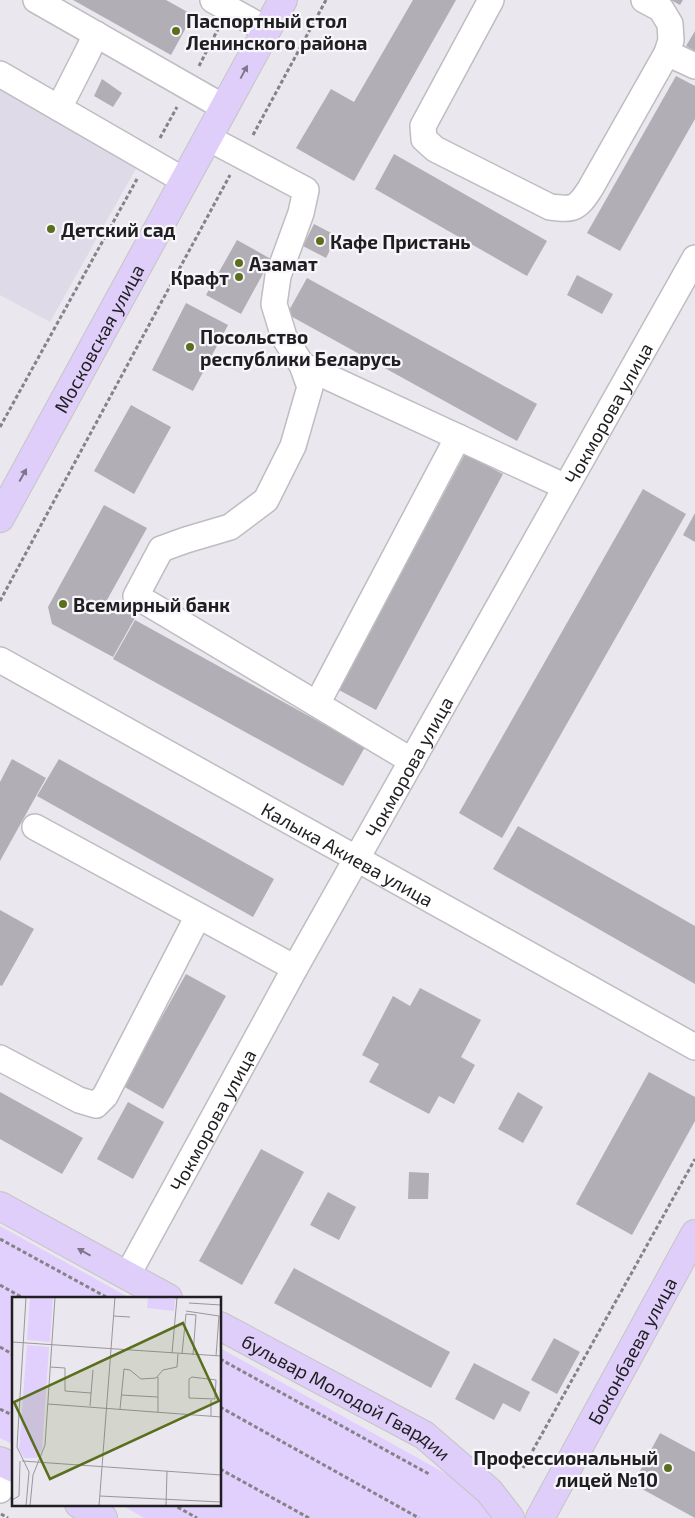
<svg xmlns="http://www.w3.org/2000/svg" width="695" height="1518" viewBox="0 0 695 1518" font-family="'Exo 2',sans-serif">
<rect width="100%" height="100%" fill="#eae8ee"/>
<path fill="#dfdae7" d="M0,83L139,163L50,322L0,295Z"/>
<g fill="#e1cffd">
<path d="M0,1226L130,1298H14V1445L0,1438Z"/>
<path d="M220,1348L452,1477L482,1498L497,1518H144L120,1504H220Z"/>
</g>
<g fill="#b1afb5">
<path d="M73,0H166L193,15L171,55Z"/>
<path d="M413,0H456L354,181L296,148L331,89L354,102Z"/>
<path d="M671,0H683L680,5Z"/>
<path d="M695,31V51L686,46Z"/>
<path d="M676,76L695,86V119L620,251L587,233Z"/>
<path d="M102,79L122,93L113,107L94,96Z"/>
<path d="M394,154L547,241L527,276L375,189Z"/>
<path d="M314,224L337,236L326,258L303,246Z"/>
<path d="M237,240L271,259L241,314L206,295Z"/>
<path d="M577,275L613,294L602,314L567,295Z"/>
<path d="M307,278L537,404L517,441L287,314Z"/>
<path d="M186,303L228,325L193,391L152,370Z"/>
<path d="M131,405L171,427L134,494L94,471Z"/>
<path d="M465,454L503,474L376,710L339,690Z"/>
<path d="M643,489L686,514L502,838L459,813Z"/>
<path d="M104,505L147,528L107,600L136,616L113,657L52,624L48,607Z"/>
<path d="M695,513V542L683,535Z"/>
<path d="M135,620L365,747L343,786L113,659Z"/>
<path d="M12,759L46,778L0,861V782Z"/>
<path d="M59,759L274,879L253,917L37,796Z"/>
<path d="M518,826L695,926V984L493,869Z"/>
<path d="M0,910L34,929L2,986L0,985Z"/>
<path d="M186,974L226,996L163,1109L123,1086Z"/>
<path d="M420,988L481,1020L461,1057L475,1065L454,1104L439,1096L429,1114L369,1082L379,1064L362,1055L393,996L410,1006Z"/>
<path d="M649,1072L695,1097V1121L632,1235L576,1204Z"/>
<path d="M0,1092L83,1138L62,1174L0,1139Z"/>
<path d="M518,1092L543,1107L523,1143L498,1129Z"/>
<path d="M128,1102L164,1122L133,1179L97,1159Z"/>
<path d="M261,1149L304,1172L242,1285L199,1261Z"/>
<path d="M409,1172L429,1173L428,1199H408Z"/>
<path d="M328,1192L356,1207L339,1240L310,1225Z"/>
<path d="M294,1268L450,1352L431,1388L274,1303Z"/>
<path d="M554,1338L580,1352L557,1394L531,1380Z"/>
<path d="M474,1363L530,1392L520,1412L503,1403L494,1420L455,1399Z"/>
<path d="M660,1433L695,1452V1518L633,1484Z"/>
</g>
<g fill="none" stroke-linecap="round" stroke-linejoin="round">
<defs>
<g id="minor">
<path d="M36,0L225,108"/>
<path d="M213,0L267,30"/>
<path d="M491,0L423,126L424,139L435,149L550,207C574,210 577,209 590,189L667,53L671,40L670,24L661,9L644,0"/>
<path d="M667,53L695,66"/>
<path d="M0,74L185,181"/>
<path d="M59,108L88,51L96,34"/>
<path d="M208,138L306,190L301,213L278,276L274,304L284,337L302,365L310,387L293,446L266,500L230,527L186,540L161,549L136,596L412,761"/>
<path d="M302,365L566,487"/>
<path id="s1" d="M0,660L695,1047"/>
<path d="M317,704L458,437"/>
<path d="M35,827L295,968"/>
<path d="M0,1058L79,1100L96,1105L105,1096L198,916"/>
<path id="s2" d="M127,1276L295,968L695,258"/>
<path d="M0,1490L14,1469"/>
</g>
<g id="major">
<path id="s3" d="M0,518L283,0"/>
<path d="M0,1206L168,1298"/>
<path id="s4" d="M220,1326L424,1435L489,1491L510,1518"/>
<path d="M0,1461L14,1468"/>
<path d="M79,1504L103,1518"/>
<path id="s5" d="M540,1518L695,1234"/>
</g>
</defs>
<use href="#minor" stroke="#bfbcc2" stroke-width="28"/>
<use href="#major" stroke="#c5c4c5" stroke-width="30"/>
<g stroke="#858387" stroke-width="3" stroke-dasharray="4 2.5" stroke-linecap="butt">
<path d="M199,66L218,29"/>
<path d="M253,135L326,0"/>
<path d="M160,138L177,107"/>
<path d="M0,427L137,179"/>
<path d="M0,601L230,175"/>
<path d="M0,1239L108,1298"/>
<path d="M0,1285L23,1298"/>
<path d="M0,1347L14,1355"/>
<path d="M220,1359L429,1474"/>
<path d="M220,1407L419,1518"/>
<path d="M0,1409L14,1416"/>
<path d="M523,1468L695,1159"/>
<path d="M220,1469L309,1518"/>
<path d="M172,1504L197,1518"/>
<path d="M1,1514L8,1518"/>
</g>
<use href="#minor" stroke="#fff" stroke-width="25"/>
<use href="#major" stroke="#dfcef9" stroke-width="28"/>
</g>
<defs><path id="oneway-solid" d="M-6-.8H1V-3.2L6.5 0L1 3.2V.8H-6Z" transform="scale(1.25)"/></defs>
<g fill="#7f768c">
<use href="#oneway-solid" transform="translate(244 72) rotate(-62)"/>
<use href="#oneway-solid" transform="translate(23 475) rotate(-61)"/>
<use href="#oneway-solid" transform="translate(84 1252) rotate(-151)"/>
</g>
<g fill="#5a6f1e" stroke="#f8f6fb" stroke-width="2">
<circle cx="176" cy="31" r="5"/>
<circle cx="51" cy="229" r="5"/>
<circle cx="320" cy="241" r="5"/>
<circle cx="239" cy="263" r="5"/>
<circle cx="239" cy="277" r="5"/>
<circle cx="190" cy="347" r="5"/>
<circle cx="63" cy="604" r="5"/>
<circle cx="668" cy="1468" r="5"/>
</g>
<g text-anchor="middle" dominant-baseline="central" stroke-width="4.5" stroke-linejoin="round" paint-order="stroke">
<g font-size="19" font-weight="bold" fill="#1f1e20" stroke="#f8f6fb" text-anchor="start">
<text x="186" y="20">Паспортный стол<tspan x="186" dy="22">Ленинского района</tspan></text>
<text x="61" y="229">Детский сад</text>
<text x="330" y="241">Кафе Пристань</text>
<text x="249" y="263">Азамат</text>
<text x="229" y="277" text-anchor="end">Крафт</text>
<text x="200" y="336">Посольство<tspan x="200" dy="22">республики Беларусь</tspan></text>
<text x="73" y="604">Всемирный банк</text>
<text x="658" y="1457" text-anchor="end">Профессиональный<tspan x="658" dy="22">лицей №10</tspan></text>
</g>
<g font-size="19" fill="#1f1e20" stroke="#f8f6fb">
<text stroke="none"><textPath href="#s3" startOffset="205">Московская улица</textPath></text>
<text stroke="none"><textPath href="#s2" startOffset="988">Чокморова улица</textPath></text>
<text stroke="none"><textPath href="#s2" startOffset="582">Чокморова улица</textPath></text>
<text stroke="none"><textPath href="#s1" startOffset="398">Калыка Акиева улица</textPath></text>
<text stroke="none"><textPath href="#s2" startOffset="178">Чокморова улица</textPath></text>
<text stroke="none"><textPath href="#s5" startOffset="191">Боконбаева улица</textPath></text>
<text stroke="none"><textPath href="#s4" startOffset="145">бульвар Молодой Гвардии</textPath></text>
</g>
</g>
<g transform="translate(12 1297)">
<rect width="209" height="209" fill="#eae8ee"/>
<path d="M18,0H41L38,45L15,43ZM136,0L163,2L162,14L135,11ZM15,48L37,50L30,153L25,161H12L7,152Z" fill="#e1cffd"/>
<path fill="none" stroke="#99979c" stroke-width="1" d="M14,0L5,150L17,175L14,209M158,0L165,1L160,56M177,6L209,8M174,14L207,19L204,59M101,19L118,20M0,45L209,59M170,57L174,17L184,18L181,58M38,70L53,71V94L79,96M146,80V115M180,80L204,83L203,102L177,101V82ZM109,98L146,100M36,107L209,120M78,109L81,73M108,112L112,72L118,73L129,82L144,81L151,73L165,70L166,57M199,119V103M10,164L209,178M88,199L209,205M0,203L7,199L8,164M18,209L21,178L33,148L43,0M87,209L103,0M154,209L155,174"/>
<path fill="#5a6f1e" fill-opacity="0.15" stroke="#5a6f1e" stroke-width="2.5" d="M171,26L207,104L38,182L2,105Z"/>
<rect width="209" height="209" fill="none" stroke="#1f1e20" stroke-width="2.5"/>
</g>
</svg>
